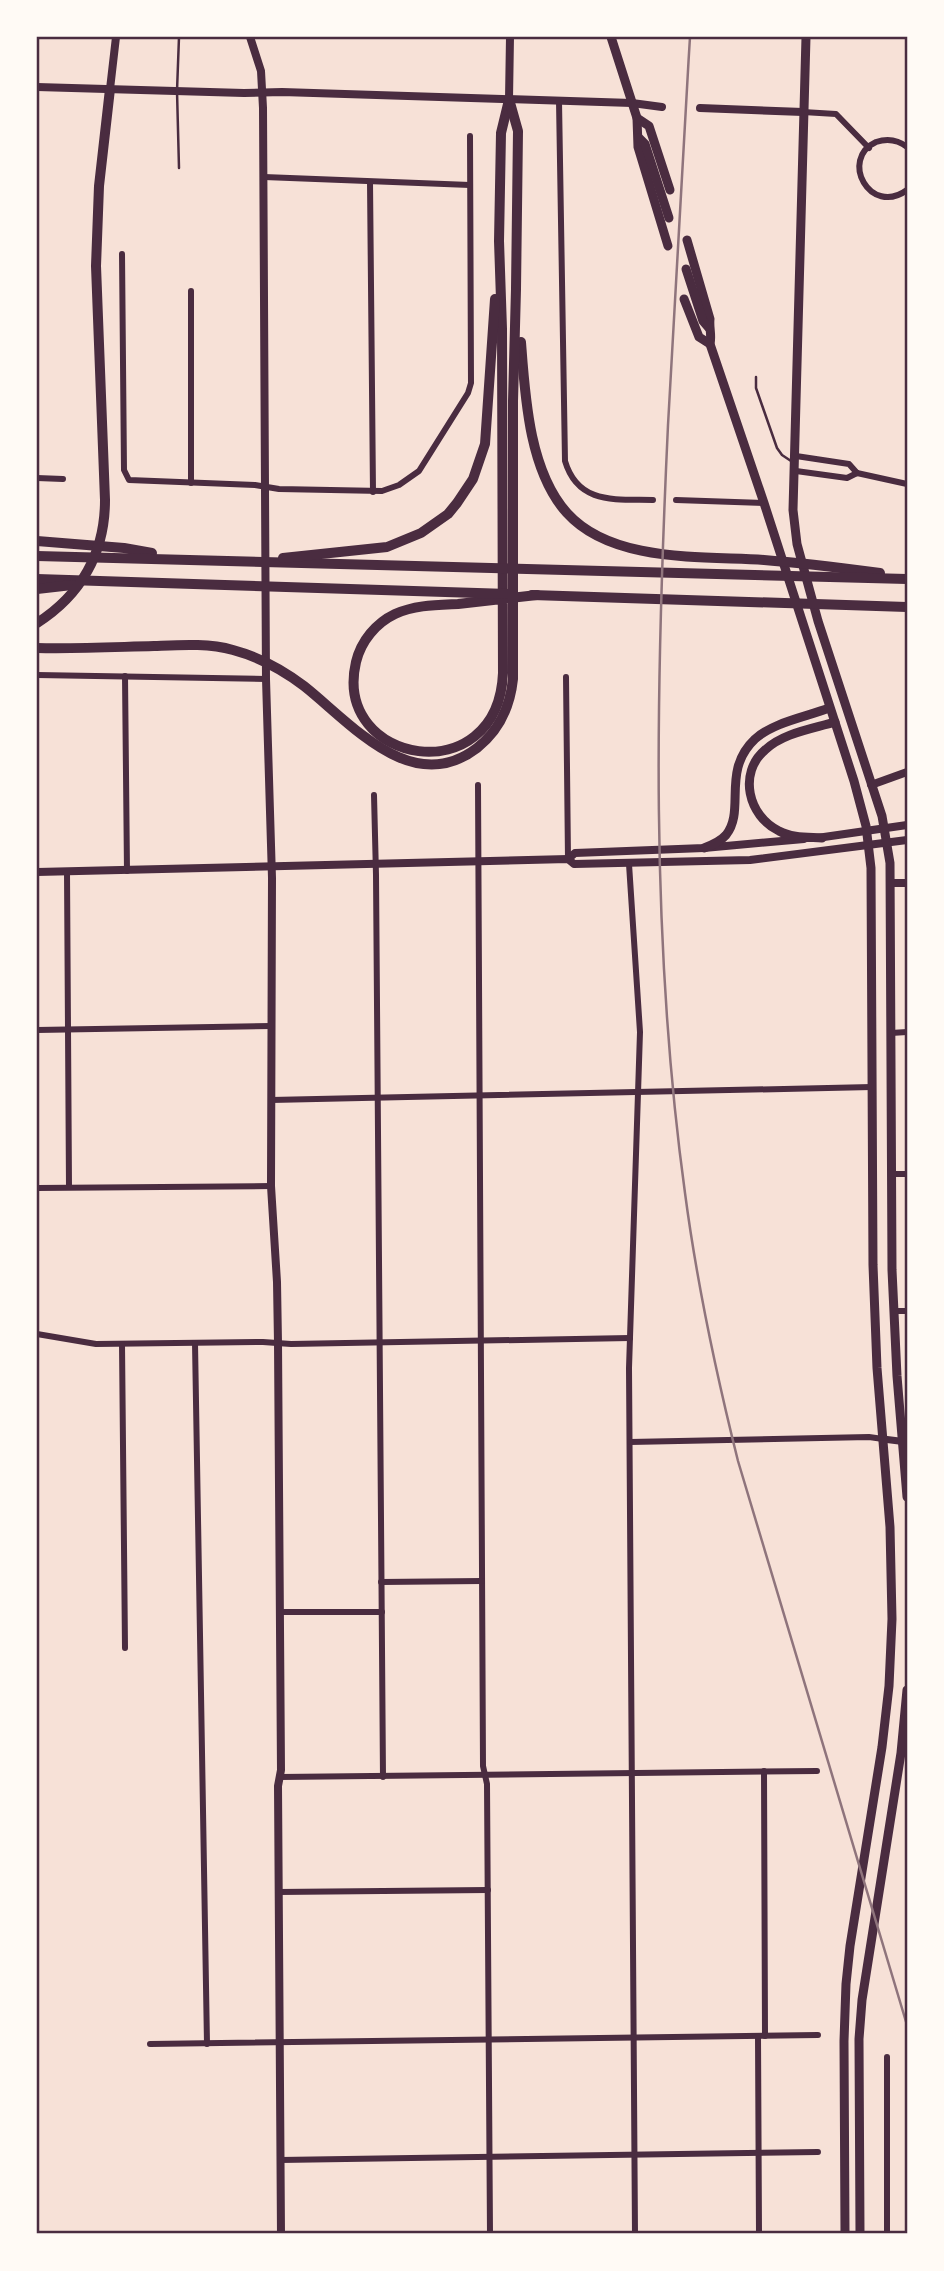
<svg xmlns="http://www.w3.org/2000/svg" width="944" height="2271" viewBox="0 0 944 2271" font-family="'IBM Plex Serif',serif">
<rect width="100%" height="100%" fill="#f7e1d7"/>
<g fill="none" stroke-linecap="round" stroke-linejoin="round">
<g stroke="#4a2c40" stroke-width="2.5">
<path d="M179,37L177,91L179,168"/>
<path d="M756,377V388L777,448L782,455L791,461"/>
</g>
<g stroke="#4a2c40" stroke-width="6">
<path d="M559,101L565,461C578,505 616,499 653,500"/>
<path d="M803,112L836,114L869,148"/>
<path d="M907,147C898,140 888,138 876,142C839,159 870,217 907,190"/>
<path d="M264,177L470,185"/>
<path d="M370,182L373,492"/>
<path d="M122,254L124,470L129,480L255,485L279,489L382,491L399,485L419,471L468,393L471,383L470,136"/>
<path d="M191,291V483"/>
<path d="M796,456L849,464L857,473"/>
<path d="M796,471L847,478L857,473"/>
<path d="M857,473L907,484"/>
<path d="M37,478L63,479"/>
<path d="M676,500L764,503"/>
<path d="M37,675L266,679"/>
<path d="M125,676L127,871"/>
<path d="M566,677L568,859"/>
<path d="M478,785L483,1766L487,1784L490,2234"/>
<path d="M374,795L376,875L383,1777"/>
<path d="M629,864L640,1032L629,1368L635,2234"/>
<path d="M67,872L69,1187"/>
<path d="M37,1030L271,1026"/>
<path d="M891,1033L907,1032"/>
<path d="M271,1100L872,1087"/>
<path d="M891,1174H907"/>
<path d="M37,1188L271,1186"/>
<path d="M893,1311H907"/>
<path d="M37,1334L96,1344L263,1342L291,1344L630,1338"/>
<path d="M195,1343L207,2044"/>
<path d="M122,1344L125,1648"/>
<path d="M630,1442L869,1437L883,1439"/>
<path d="M381,1582L482,1581"/>
<path d="M279,1612H382"/>
<path d="M764,1771L765,2036"/>
<path d="M280,1777L817,1771"/>
<path d="M278,1892L488,1890"/>
<path d="M758,2036L759,2234"/>
<path d="M150,2044L818,2035"/>
<path d="M280,2160L818,2152"/>
<path d="M887,2234V2057"/>
</g>
<path stroke="#4a2c40" stroke-width="7" d="M883,1439L907,1442"/>
<g stroke="#4a2c40" stroke-width="8">
<path d="M250,37L261,71L263,108L266,679L272,878L271,1186L277,1282L278,1343L281,1770L278,1786L281,2234"/>
<path d="M37,87L244,93L282,92L632,103L662,107"/>
<path d="M110,89L116,37"/>
<path d="M509,99L510,37"/>
<path d="M700,108L803,112"/>
<path d="M871,785L907,772"/>
<path d="M817,838L907,825"/>
<path d="M568,859L575,853L704,848L804,839"/>
<path d="M37,872L568,859L574,864L750,860L907,840"/>
<path d="M891,883H907"/>
</g>
<g stroke="#4a2c40" stroke-width="9">
<path d="M611,37L637,118L638,147L668,246"/>
<path d="M806,37L793,510L797,544L818,621L882,816L890,863L892,1270L897,1376L907,1497"/>
<path d="M637,118L649,126L670,190"/>
<path d="M639,138L645,144L669,218"/>
<path d="M687,240L710,319C709,328 712,335 710,344L764,503L854,781L866,826L871,868L873,1265L877,1368L890,1527L892,1619L889,1686L882,1747L850,1946L846,1984L844,2041L845,2234"/>
<path d="M686,269L703,321L709,328"/>
<path d="M684,299L699,337L710,344"/>
<path d="M822,838C808,837 792,838 779,831C748,816 738,773 765,750C783,733 812,729 835,722"/>
<path d="M704,848C712,845 720,842 726,835C746,810 721,771 755,739C774,722 806,717 829,708"/>
<path d="M860,2234L859,2039L862,2000L901,1753L907,1690"/>
</g>
<g stroke="#4a2c40" stroke-width="10">
<path d="M509,100L501,133L499,241L502,329L503,673C498,793 332,765 356,662C361,641 376,623 395,614C415,605 436,605 458,604C484,601 511,598 537,595"/>
<path d="M521,342C525,396 529,471 567,513C612,563 703,556 764,560C803,563 842,568 880,573"/>
<path d="M37,541L124,548L152,553"/>
<path d="M37,556L907,579"/>
<path d="M283,558L387,547L421,533L448,514L457,503L473,479L485,444L495,299"/>
<path d="M37,579L509,594"/>
<path d="M37,589L72,585"/>
<path d="M532,595L907,607"/>
<path d="M37,623C81,595 105,553 105,500L96,266L99,186L110,89"/>
<path d="M37,648C76,649 115,647 154,646C180,645 208,643 233,650C259,657 283,670 304,686C351,723 412,798 477,748C500,730 510,707 513,679V401L516,289L518,131L509,99"/>
</g>
<path stroke="#8f747c" stroke-width="2.5" d="M690,37C682,166 675,295 668,425C656,681 650,939 685,1193C697,1284 716,1373 738,1461L907,2025"/>
</g>
<rect width="944" height="2271" fill="none" stroke="#fffaf5" stroke-width="77"/>
<rect x="38" y="38" width="868" height="2194" fill="none" stroke="#4a2c40" stroke-width="2.5"/>
</svg>
